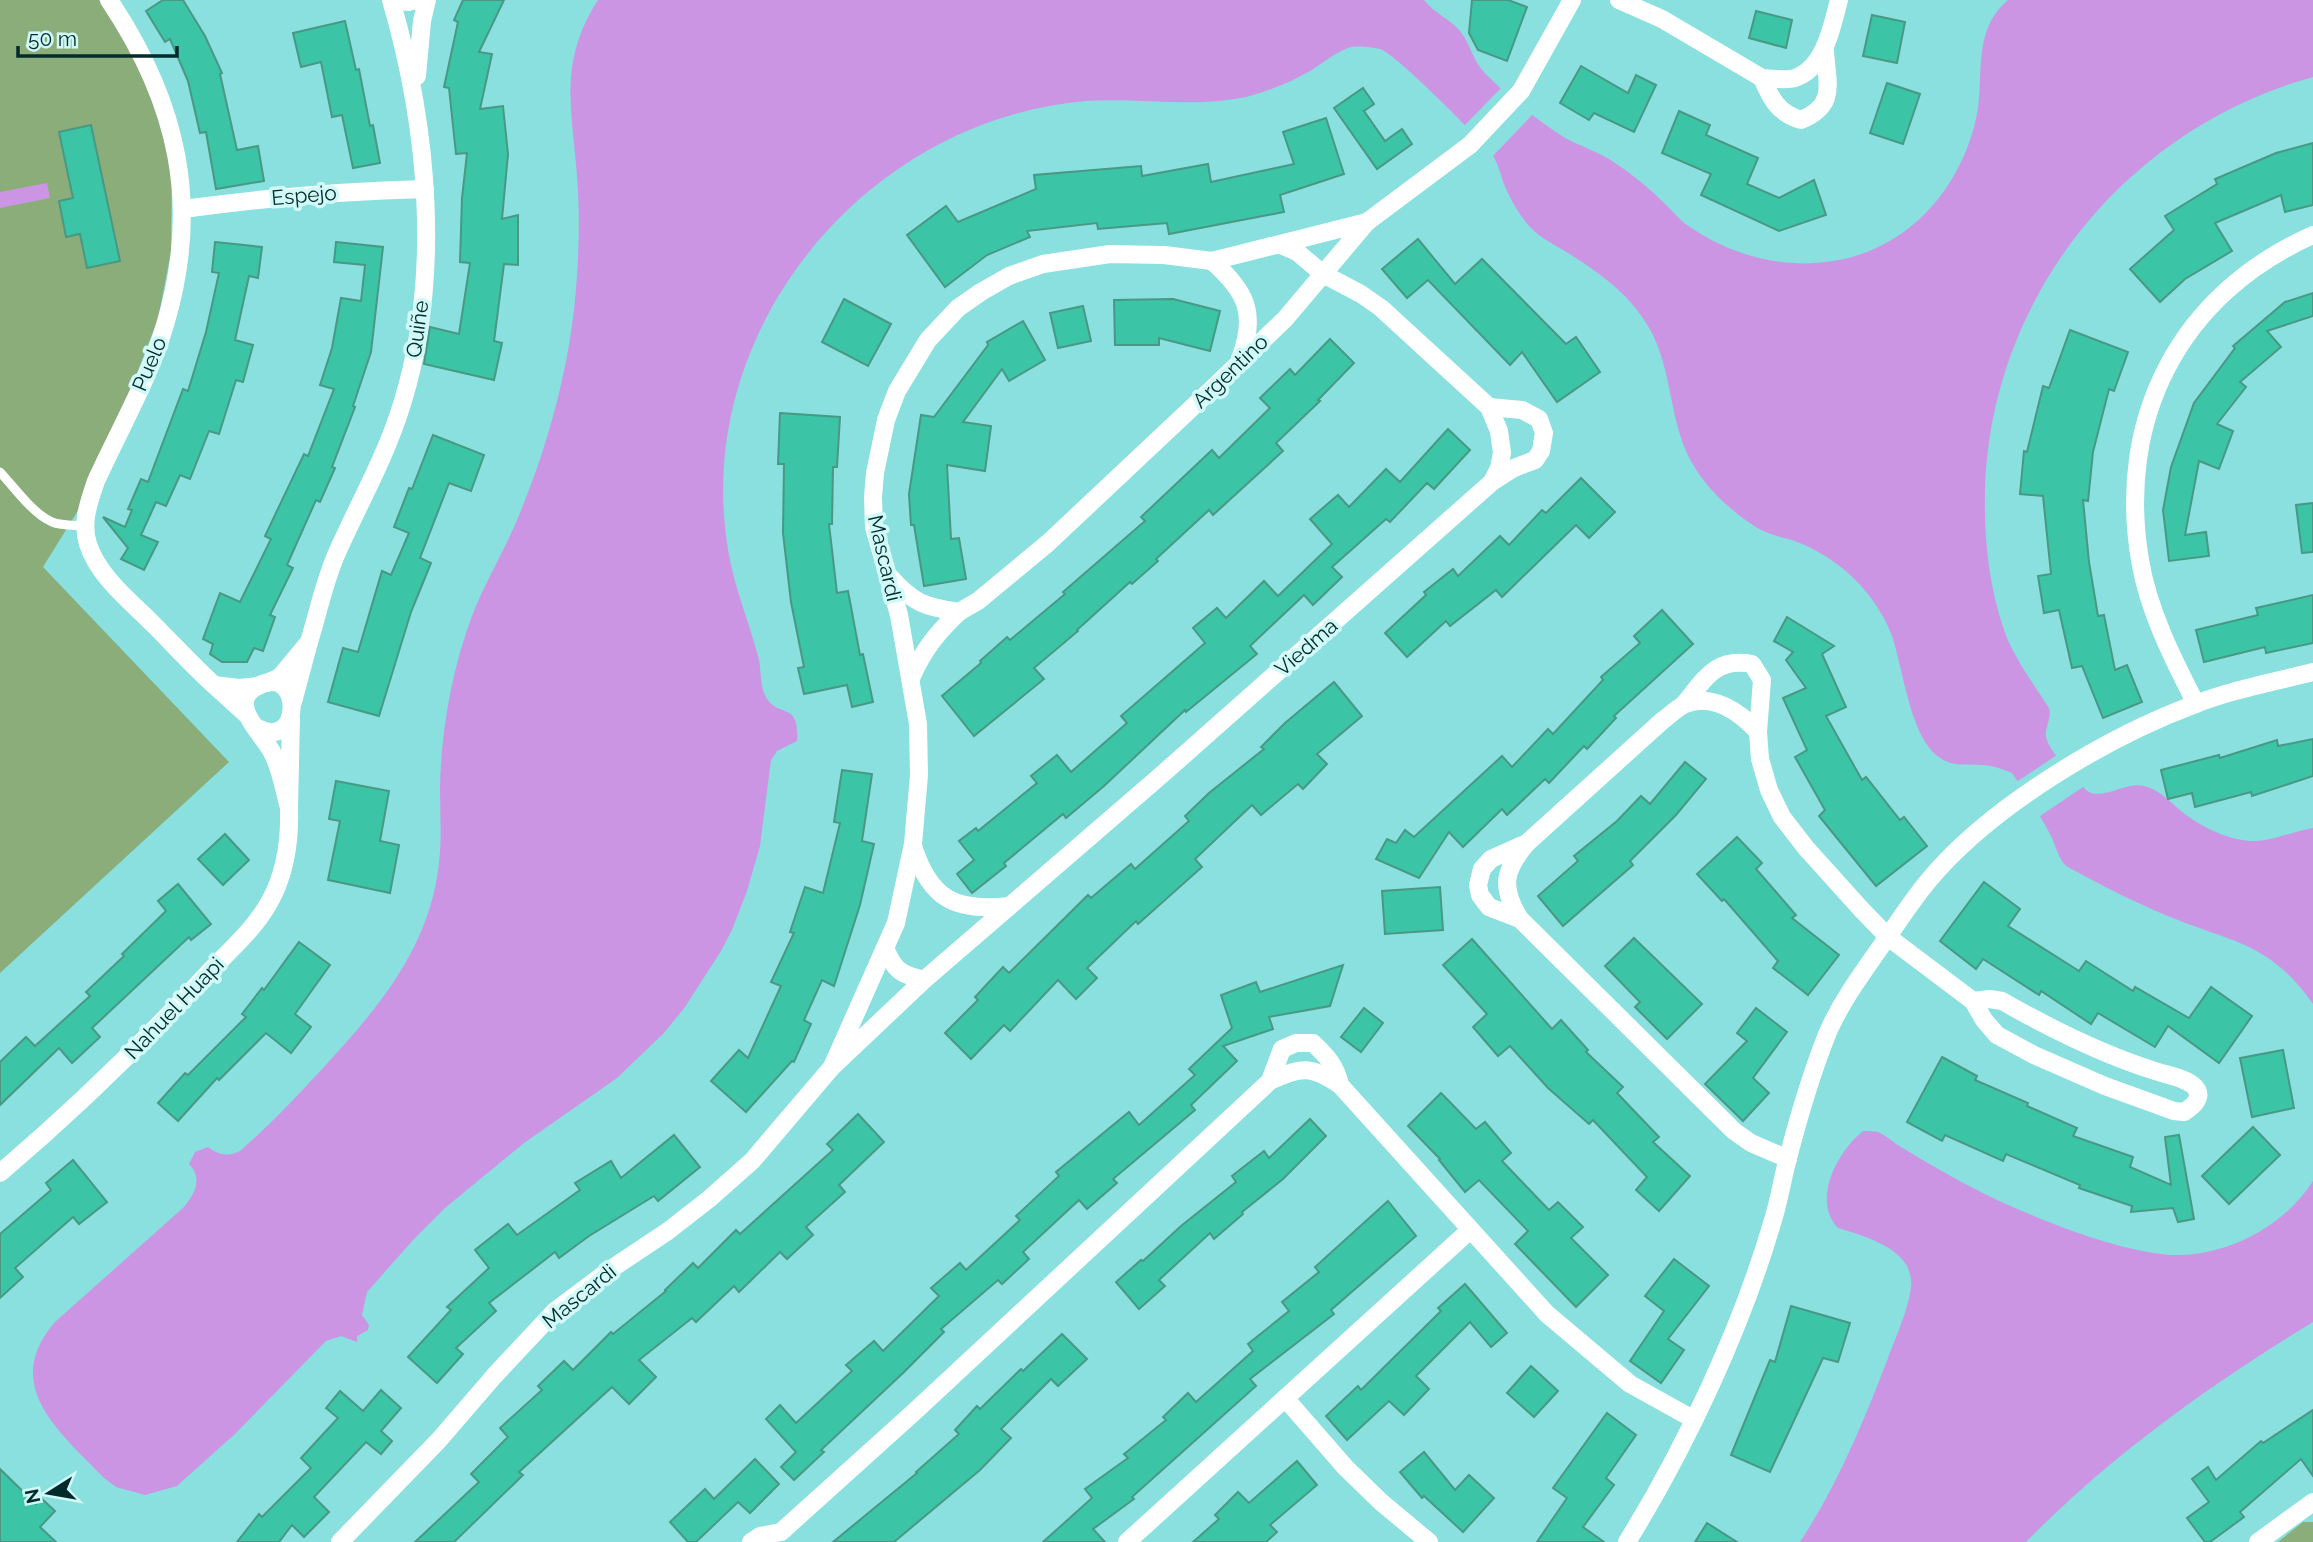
<svg xmlns="http://www.w3.org/2000/svg" width="2313" height="1542" viewBox="0 0 2313 1542" font-family="Raleway,sans-serif">
<rect width="100%" height="100%" fill="#89e0df"/>
<g fill="#8bad79">
<path d="M0,0H99L136,60L164,131L172,173L171,252L158,319L125,404L77,512L43,567L229,762L0,973Z"/>
<path d="M2303,1522H2313V1542H2278Z"/>
</g>
<g fill="#cb95e3">
<path d="M598,0H1424C1434,13 1450,19 1460,31C1470,43 1473,61 1484,72C1507,96 1534,118 1562,136C1577,145 1594,150 1609,159C1628,171 1647,186 1663,202C1672,210 1680,221 1690,227C1776,286 1892,275 1950,182C1964,160 1974,134 1978,108C1983,71 1974,28 2008,0H2313V77C2127,128 1991,295 1985,489C1984,537 1988,583 2004,630C2014,658 2033,683 2049,708C2052,718 2045,726 2046,736C2048,752 2076,778 2087,791C2103,801 2126,781 2144,786C2162,790 2174,807 2189,817C2209,831 2240,845 2265,840C2281,837 2297,831 2313,828V1004C2271,945 2239,944 2178,920C2139,905 2103,886 2066,866C2058,858 2056,846 2051,836C2040,814 2026,794 2012,773C2002,769 1992,765 1981,765C1965,764 1952,767 1939,757C1910,737 1903,668 1892,636C1887,622 1879,609 1871,598C1851,571 1823,551 1792,540C1782,537 1771,535 1761,530C1737,516 1712,494 1697,471C1667,427 1675,371 1648,326C1629,294 1600,273 1568,253C1553,244 1535,235 1525,221C1519,213 1512,202 1508,193C1501,180 1500,165 1491,153C1477,136 1395,53 1380,49C1370,47 1356,45 1348,48C1334,53 1322,64 1310,71C1291,82 1271,90 1250,96C1195,109 1141,97 1086,101C861,120 683,340 731,565C738,597 751,628 759,660C761,670 760,683 764,693C776,721 800,698 797,741L777,751L771,760L760,846L747,891L732,930L721,951L685,1007L664,1033L617,1078L524,1143L445,1208L414,1239L367,1292L362,1315L369,1325L368,1330L357,1336V1342L341,1336L326,1341L236,1433L177,1486L145,1495L116,1487L104,1478C60,1432 0,1386 55,1322L184,1207C195,1193 203,1179 189,1164L195,1152L208,1147C218,1155 228,1157 240,1151C270,1125 297,1096 324,1067C379,1007 430,947 439,863C442,838 440,813 440,788C441,731 452,669 472,616C486,580 506,548 520,513C549,442 570,365 576,289C579,252 580,213 577,176C572,109 558,62 598,0Z"/>
<path d="M47,183L50,198L0,208V192Z"/>
<path d="M1863,1131C1868,1131 1874,1131 1878,1132C1885,1135 1891,1140 1896,1144C1916,1156 1936,1168 1956,1179C2008,1208 2119,1255 2178,1255C2230,1255 2285,1225 2313,1181V1322C2211,1384 2110,1456 2026,1542H1800C1837,1486 1864,1421 1888,1358C1896,1336 1908,1311 1911,1287C1912,1280 1910,1272 1907,1266C1894,1244 1861,1235 1838,1228C1811,1200 1838,1151 1863,1131Z"/>
</g>
<g fill="#89e0df">
<path d="M1504,85L1535,112L1491,158L1462,128Z"/>
<path d="M2060,753L2086,785L2037,818L2015,783Z"/>
</g>
<g fill="#3cc4a6" stroke="#499884" stroke-width="2">
<path d="M163,0H183L205,36L222,73L220,74L237,150L258,146L264,181L216,189L206,132L200,133L188,81L170,39L165,42L146,11Z"/>
<path d="M463,0H504L479,52L492,54L480,109L503,106L508,154L502,219L518,215V265L504,264L494,341L502,343L494,380L424,364L430,327L459,334L470,263L460,262L462,198L467,153L456,154L449,88L444,87L458,22L454,20Z"/>
<path d="M1472,0H1508L1527,7L1507,61L1478,50L1469,33Z"/>
<path d="M1756,11L1792,20L1786,48L1749,38Z"/>
<path d="M1872,15L1905,22L1897,63L1863,56Z"/>
<path d="M345,21L356,70L359,69L370,126L373,125L380,163L353,168L342,115L332,117L321,62L301,67L293,33Z"/>
<path d="M1581,66L1628,93L1636,75L1656,85L1634,132L1594,113L1589,120L1560,103Z"/>
<path d="M1887,83L1920,94L1903,144L1870,133Z"/>
<path d="M1363,88L1374,104L1364,111L1385,141L1402,129L1412,144L1377,169L1334,108Z"/>
<path d="M1679,111L1710,125L1706,135L1758,158L1747,184L1779,198L1814,180L1826,215L1779,231L1701,195L1711,174L1662,153Z"/>
<path d="M1326,118L1344,174L1280,195L1284,212L1169,234L1167,223L1098,229L1097,223L1027,231L1030,237L987,255L945,287L907,235L946,206L958,222L1036,189L1034,175L1141,166L1142,176L1208,164L1211,182L1294,164L1283,132Z"/>
<path d="M91,125L120,261L87,268L80,234L66,237L59,201L73,198L59,132Z"/>
<path d="M2313,143V205L2285,212L2281,195L2215,223L2232,251L2185,279L2160,302L2130,269L2174,230L2165,216L2217,184L2215,179L2276,153Z"/>
<path d="M1418,239L1455,284L1482,259L1566,344L1576,337L1600,372L1557,402L1522,352L1510,365L1428,280L1407,298L1382,269Z"/>
<path d="M215,242L262,247L258,278L249,276L235,340L253,345L243,382L236,380L219,434L209,431L190,479L180,475L166,506L156,502L141,535L158,542L144,570L121,559L128,548L103,517L125,527L132,510L128,509L141,479L148,482L183,389L188,391L206,332L219,273L212,272Z"/>
<path d="M336,242L383,247L371,352L353,406L355,407L332,467L335,468L320,502L316,500L287,565L293,568L270,615L275,617L263,651L254,648L247,662H222L210,654L213,644L203,639L220,593L240,602L271,539L265,536L304,454L308,456L334,389L320,385L332,348L341,298L361,301L365,265L334,262Z"/>
<path d="M2313,293V316L2267,331L2281,347L2240,382L2246,387L2217,424L2233,431L2219,469L2199,461L2185,535L2206,532L2209,556L2169,561L2163,510L2171,467L2194,403L2235,348L2233,346L2285,302Z"/>
<path d="M844,299L891,324L868,366L822,342Z"/>
<path d="M1173,299L1220,311L1210,351L1159,338V345H1115L1114,300Z"/>
<path d="M1083,306L1091,341L1058,348L1050,313Z"/>
<path d="M1023,321L1045,360L1009,381L1002,369L963,422L991,426L985,471L947,465L951,539L959,538L966,579L924,586L914,525H911L909,494L921,415L934,417L988,345L987,342Z"/>
<path d="M2070,330L2128,352L2114,391L2109,389L2093,452L2088,501L2083,500L2089,562L2098,616L2104,615L2115,670L2127,665L2142,702L2103,718L2082,666L2072,668L2059,610L2044,613L2038,576L2051,574L2043,496L2020,494L2024,451L2027,452L2043,386L2049,388Z"/>
<path d="M1330,339L1354,363L1318,400L1320,401L1276,443L1283,451L1213,515L1209,510L1156,559L1158,561L1132,584L1130,582L1077,630L1078,631L1034,668L1044,679L974,736L942,696L981,663L980,661L1007,637L1010,640L1065,594L1063,592L1145,521L1141,517L1212,450L1219,458L1270,408L1260,398L1290,369L1295,375Z"/>
<path d="M780,413L840,417L837,467H833L832,524H829L837,593L848,591L860,655L863,654L873,702L852,707L847,685L804,694L798,668L804,667L791,602L783,533L784,464H778Z"/>
<path d="M1448,429L1470,450L1434,489L1427,483L1390,522L1386,519L1332,567L1342,577L1313,605L1304,595L1250,646L1257,654L1186,712L1185,710L1104,786L1066,818L1063,814L1004,863L1006,866L972,893L957,874L974,860L959,841L976,828L978,831L1037,783L1031,776L1057,755L1071,772L1127,723L1121,716L1205,643L1193,628L1217,608L1226,618L1264,581L1278,596L1332,544L1310,519L1338,495L1349,507L1386,469L1400,482Z"/>
<path d="M433,435L484,455L471,491L449,483L420,558L431,563L411,612L379,716L328,702L343,648L358,652L382,571L391,575L409,533L394,527L409,488L412,489Z"/>
<path d="M1581,478L1615,512L1589,538L1576,525L1502,597L1496,590L1450,626L1446,621L1407,657L1385,633L1426,595L1424,592L1453,569L1458,576L1500,536L1509,545L1542,510L1546,513Z"/>
<path d="M2313,503V552L2302,553L2296,505Z"/>
<path d="M2313,595V643L2266,653L2265,647L2204,662L2196,630L2258,615L2256,608Z"/>
<path d="M1662,610L1693,644L1614,716L1616,718L1587,749L1584,746L1549,783L1545,779L1507,815L1502,809L1463,847L1449,832L1419,878L1376,859L1387,839L1396,843L1405,830L1414,837L1502,756L1512,767L1548,729L1553,734L1603,680L1601,677L1640,643L1634,636Z"/>
<path d="M1787,617L1834,646L1822,654L1846,707L1826,716L1862,780L1866,777L1900,820L1904,817L1927,846L1876,886L1819,816L1825,810L1795,757L1807,750L1783,698L1806,688L1786,660L1793,652L1774,641Z"/>
<path d="M1334,682L1362,716L1317,754L1327,764L1303,789L1298,784L1261,815L1252,805L1195,859L1202,867L1138,924L1136,921L1087,968L1097,978L1076,999L1058,980L1010,1031L1004,1025L971,1059L945,1033L978,1000L975,997L1003,967L1009,973L1088,895L1091,898L1131,864L1135,869L1189,821L1185,816L1209,793L1264,749L1261,747L1285,723Z"/>
<path d="M2313,739V776L2252,796L2251,792L2195,807L2192,793L2168,799L2161,770L2219,755L2220,758L2277,740L2278,746Z"/>
<path d="M1685,762L1706,779L1676,815L1630,861L1633,865L1563,926L1538,896L1578,861L1574,856L1617,821L1641,796L1650,804Z"/>
<path d="M842,770L872,774L862,841L874,844L860,905L834,986L822,980L804,1020L811,1024L794,1062L792,1061L746,1112L711,1081L739,1050L748,1058L781,986L771,982L794,933L790,932L805,887L823,893L840,823L834,822Z"/>
<path d="M336,781L389,791L380,841L399,845L390,893L328,880L340,821L329,819Z"/>
<path d="M225,834L249,860L223,885L198,859Z"/>
<path d="M1737,837L1762,863L1756,869L1796,915L1792,918L1839,955L1808,995L1773,968L1778,961L1724,899L1722,901L1697,874Z"/>
<path d="M1984,882L2020,909L2008,926L2079,971L2086,961L2133,991L2135,987L2189,1018L2211,987L2252,1016L2219,1063L2168,1026L2155,1047L2098,1013L2091,1024L2041,991L2039,995L1983,959L1976,969L1940,941Z"/>
<path d="M178,884L211,924L191,940L189,937L92,1028L100,1037L72,1063L59,1048L0,1105V1062L26,1037L35,1046L90,996L86,992L124,956L122,954L166,911L158,901Z"/>
<path d="M1440,887L1443,930L1385,934L1382,891Z"/>
<path d="M1634,938L1702,1004L1667,1039L1635,1007L1640,1002L1605,966Z"/>
<path d="M1472,939L1552,1029L1561,1020L1588,1050L1586,1052L1623,1087L1617,1093L1659,1137L1653,1142L1690,1176L1659,1211L1636,1190L1647,1177L1593,1120L1589,1124L1548,1088L1510,1046L1498,1056L1473,1027L1487,1014L1443,965Z"/>
<path d="M299,942L330,965L295,1014L311,1027L291,1053L266,1033L219,1080L217,1078L178,1121L158,1103L185,1073L188,1075L246,1017L242,1014L262,988L264,990Z"/>
<path d="M1343,965L1330,1006L1269,1017L1273,1029L1223,1046L1237,1061L1191,1105L1195,1110L1113,1179L1117,1183L1087,1209L1079,1200L1023,1252L1029,1259L1002,1284L998,1280L941,1329L944,1332L903,1373L821,1450L824,1452L794,1480L781,1467L796,1452L766,1419L780,1405L796,1423L852,1371L846,1365L874,1341L883,1351L939,1296L931,1288L960,1263L966,1270L1020,1220L1016,1216L1059,1176L1056,1172L1129,1112L1139,1125L1195,1075L1189,1069L1232,1028L1221,995L1256,982L1260,992Z"/>
<path d="M1364,1008L1383,1023L1361,1052L1341,1037Z"/>
<path d="M1756,1008L1787,1032L1753,1078L1769,1093L1743,1121L1705,1084L1747,1041L1737,1033Z"/>
<path d="M2283,1050L2294,1108L2252,1117L2240,1058Z"/>
<path d="M1942,1057L1977,1076L1975,1080L2028,1103L2027,1106L2077,1128L2073,1136L2133,1157L2130,1167L2171,1185L2165,1137L2179,1135L2194,1219L2178,1222L2173,1208L2131,1212L2132,1206L2079,1188L2080,1185L2006,1154L2003,1161L1945,1135L1942,1141L1907,1122Z"/>
<path d="M1441,1093L1476,1129L1485,1122L1511,1153L1502,1161L1549,1210L1558,1202L1583,1227L1571,1238L1608,1275L1576,1307L1515,1244L1528,1231L1479,1180L1465,1192L1439,1160L1440,1159L1408,1126Z"/>
<path d="M858,1114L884,1142L839,1185L845,1192L806,1227L813,1235L787,1259L780,1252L739,1292L734,1286L696,1322L692,1318L639,1360L656,1377L629,1404L612,1387L519,1472L523,1475L454,1542H415L479,1482L471,1474L508,1437L500,1428L542,1390L538,1386L564,1361L573,1370L611,1332L613,1334L666,1291L665,1290L693,1263L698,1268L736,1230L740,1234L833,1150L827,1144Z"/>
<path d="M1310,1119L1326,1136L1283,1179L1242,1212L1243,1214L1214,1239L1210,1233L1159,1280L1165,1286L1139,1309L1116,1282L1141,1260L1143,1261L1181,1226L1236,1182L1232,1176L1264,1151L1269,1158Z"/>
<path d="M2253,1127L2280,1155L2229,1204L2202,1176Z"/>
<path d="M674,1135L700,1167L658,1201L654,1196L589,1236L559,1258L555,1252L489,1303L496,1311L456,1348L463,1354L437,1383L408,1357L451,1310L447,1307L489,1268L475,1250L508,1224L517,1235L580,1190L575,1183L611,1161L621,1178Z"/>
<path d="M73,1160L107,1202L79,1224L73,1217L15,1268L23,1277L0,1298V1234L51,1190L46,1183Z"/>
<path d="M1388,1201L1416,1236L1331,1310L1334,1314L1250,1379L1256,1386L1132,1497L1134,1499L1093,1529L1105,1542H1043L1092,1498L1085,1489L1128,1458L1124,1454L1166,1420L1163,1417L1188,1393L1196,1402L1253,1351L1248,1344L1289,1311L1282,1302L1319,1272L1315,1267Z"/>
<path d="M1674,1259L1709,1286L1668,1339L1684,1350L1661,1383L1630,1361L1664,1311L1645,1296Z"/>
<path d="M1465,1284L1507,1333L1491,1347L1470,1322L1416,1376L1429,1389L1404,1415L1389,1401L1347,1440L1326,1416L1358,1386L1361,1390L1441,1311L1438,1308Z"/>
<path d="M1791,1306L1850,1323L1838,1362L1823,1358L1770,1472L1731,1455L1770,1360L1775,1362Z"/>
<path d="M1062,1334L1087,1359L1058,1386L1051,1379L1001,1429L1011,1438L980,1470L894,1542H833L917,1473L916,1472L959,1434L955,1430L977,1406L980,1409L1021,1369L1023,1371Z"/>
<path d="M1531,1366L1558,1391L1534,1417L1507,1393Z"/>
<path d="M381,1390L401,1408L381,1431L392,1441L381,1454L366,1442L314,1497L329,1512L304,1537L292,1525L279,1542H237L259,1514L262,1517L311,1468L301,1458L338,1418L326,1408L340,1391L363,1411Z"/>
<path d="M2313,1410V1476L2301,1459L2240,1512L2244,1517L2210,1542H2205L2187,1518L2209,1502L2192,1479L2208,1467L2216,1480L2261,1441L2263,1443Z"/>
<path d="M1607,1413L1636,1435L1606,1478L1614,1485L1583,1527L1604,1542H1537L1567,1498L1553,1488Z"/>
<path d="M1424,1452L1455,1490L1469,1475L1494,1498L1463,1532L1424,1496L1422,1498L1400,1472Z"/>
<path d="M755,1459L779,1484L750,1513L738,1502L696,1542H688L670,1522L705,1489L714,1499Z"/>
<path d="M1297,1461L1317,1485L1270,1525L1277,1532L1266,1542H1193L1219,1519L1215,1515L1238,1492L1249,1503Z"/>
<path d="M0,1469L36,1504L41,1498L55,1511L40,1527L56,1542H0Z"/>
<path d="M1707,1523L1737,1542H1695Z"/>
</g>
<g fill="none" stroke-linecap="round" stroke-linejoin="round">
<path stroke="#fff" stroke-width="9" d="M0,472C15,488 32,513 52,522C62,526 74,525 85,526"/>
<g stroke="#fff" stroke-width="18">
<path d="M109,0C178,103 201,205 165,325C150,376 119,431 96,481C89,502 81,522 88,544C98,576 130,601 153,624C173,644 193,666 214,685"/>
<path d="M395,0L408,2L415,0"/>
<path d="M1619,0L1662,19L1762,78C1771,78 1785,81 1795,78C1825,68 1832,26 1839,0"/>
<path d="M417,76L422,21L427,0"/>
<path d="M1762,78C1771,99 1778,113 1801,120C1837,105 1827,84 1825,51"/>
<path d="M183,209C264,198 343,191 425,189"/>
<path d="M1367,222L1470,145L1521,91L1572,0"/>
<path d="M1281,245L1297,252L1323,274L1361,294L1381,308L1489,407L1499,431L1502,453L1499,468L1492,482"/>
<path d="M1212,261C1247,292 1257,314 1240,359"/>
<path d="M890,577C913,603 925,607 959,612C936,634 924,649 911,678"/>
<path d="M959,612L978,601L1048,543L1215,386L1285,319L1367,222L1212,261L1164,255L1110,254L1043,264L1009,276L981,292L958,308L928,340L897,391L886,420L875,473L873,497L874,527L899,615L918,724L919,775L913,844L896,923L832,1067L924,980L1166,771L1492,482L1514,468L1535,460L1541,451L1544,433L1539,419L1522,410L1489,407"/>
<path d="M309,642C318,613 324,583 336,555C358,505 386,457 402,404C442,276 428,127 391,0"/>
<path d="M267,683L280,677L309,642L293,702"/>
<path d="M1684,704C1705,679 1715,657 1752,664L1762,680L1758,732L1760,759L1769,790L1782,817L1806,848L1861,909L1888,937L1973,1001L1984,1020L1997,1035L2034,1055L2105,1086L2174,1111L2184,1112C2192,1107 2204,1098 2195,1087C2187,1078 2167,1075 2155,1071C2101,1054 2051,1029 2002,1001L1990,999L1973,1001"/>
<path d="M2196,704C2173,659 2148,610 2140,560C2116,418 2180,294 2313,235"/>
<path d="M246,714L214,685L239,688L258,686"/>
<path d="M254,726C302,756 304,665 260,685C224,701 262,733 272,752C281,769 284,790 289,808L291,718"/>
<path d="M1527,843C1504,870 1500,887 1520,919L1734,1131L1751,1143L1788,1159"/>
<path d="M913,846C930,900 956,912 1010,906"/>
<path d="M1520,919L1489,907L1480,895L1478,885L1482,869L1491,859L1527,843L1662,721C1669,716 1677,708 1685,704C1713,693 1740,712 1758,732"/>
<path d="M885,948C895,971 900,974 924,980"/>
<path d="M1270,1081L1282,1049L1296,1043H1313C1327,1056 1336,1066 1340,1085"/>
<path d="M0,1173C73,1111 142,1044 207,974C229,951 255,929 270,901C286,872 290,840 289,808"/>
<path d="M1285,1398L1345,1467L1381,1502L1429,1542"/>
<path d="M340,1542L439,1440L495,1375L555,1311L611,1269L668,1231L709,1199L752,1161L832,1067"/>
<path d="M751,1542L760,1536L781,1532L913,1413L1270,1081C1301,1066 1312,1066 1340,1085L1547,1314L1630,1384L1693,1419"/>
<path d="M1127,1542L1469,1231"/>
<path d="M1627,1542C1686,1447 1742,1327 1773,1220C1779,1201 1782,1181 1787,1162C1798,1119 1811,1074 1828,1032C1842,1000 1864,971 1884,942C1899,921 1913,899 1929,880C1990,807 2105,738 2193,705C2231,690 2273,682 2313,672"/>
<path d="M2258,1542L2313,1502"/>
</g>
</g>
<g text-anchor="middle" dominant-baseline="central" stroke-width="7" stroke-linejoin="round" paint-order="stroke">
<g font-size="21" fill="#032b2b" stroke="#d0f9f8">
<text transform="translate(304 195) rotate(-5)">Espejo</text>
<text transform="translate(417 329) rotate(-82)">Quiñe</text>
<text transform="translate(149 364) rotate(-67)">Puelo</text>
<text transform="translate(1230 371) rotate(-44)">Argentino</text>
<text transform="translate(885 558) rotate(77)">Mascardi</text>
<text transform="translate(1306 647) rotate(-41)">Viedma</text>
<text transform="translate(174 1008) rotate(-46)">Nahuel Huapi</text>
<text transform="translate(579 1296) rotate(-39)">Mascardi</text>
</g>
</g>
<g transform="translate(49 1493) rotate(259)" stroke="#d0f9f8" stroke-width="5" paint-order="stroke">
<path d="M0-5L12 26L0 18L-12 26Z" fill="#032b2b"/>
<text y="-10" font-size="19" font-weight="bold" text-anchor="middle" fill="#032b2b">N</text>
</g>
<path d="M18 46v10h159v-10" fill="none" stroke="#032b2b" stroke-width="3.5"/>
<text x="28" y="46" font-size="21" fill="#032b2b" stroke="#d0f9f8" stroke-width="5" paint-order="stroke">50 m</text>
</svg>
